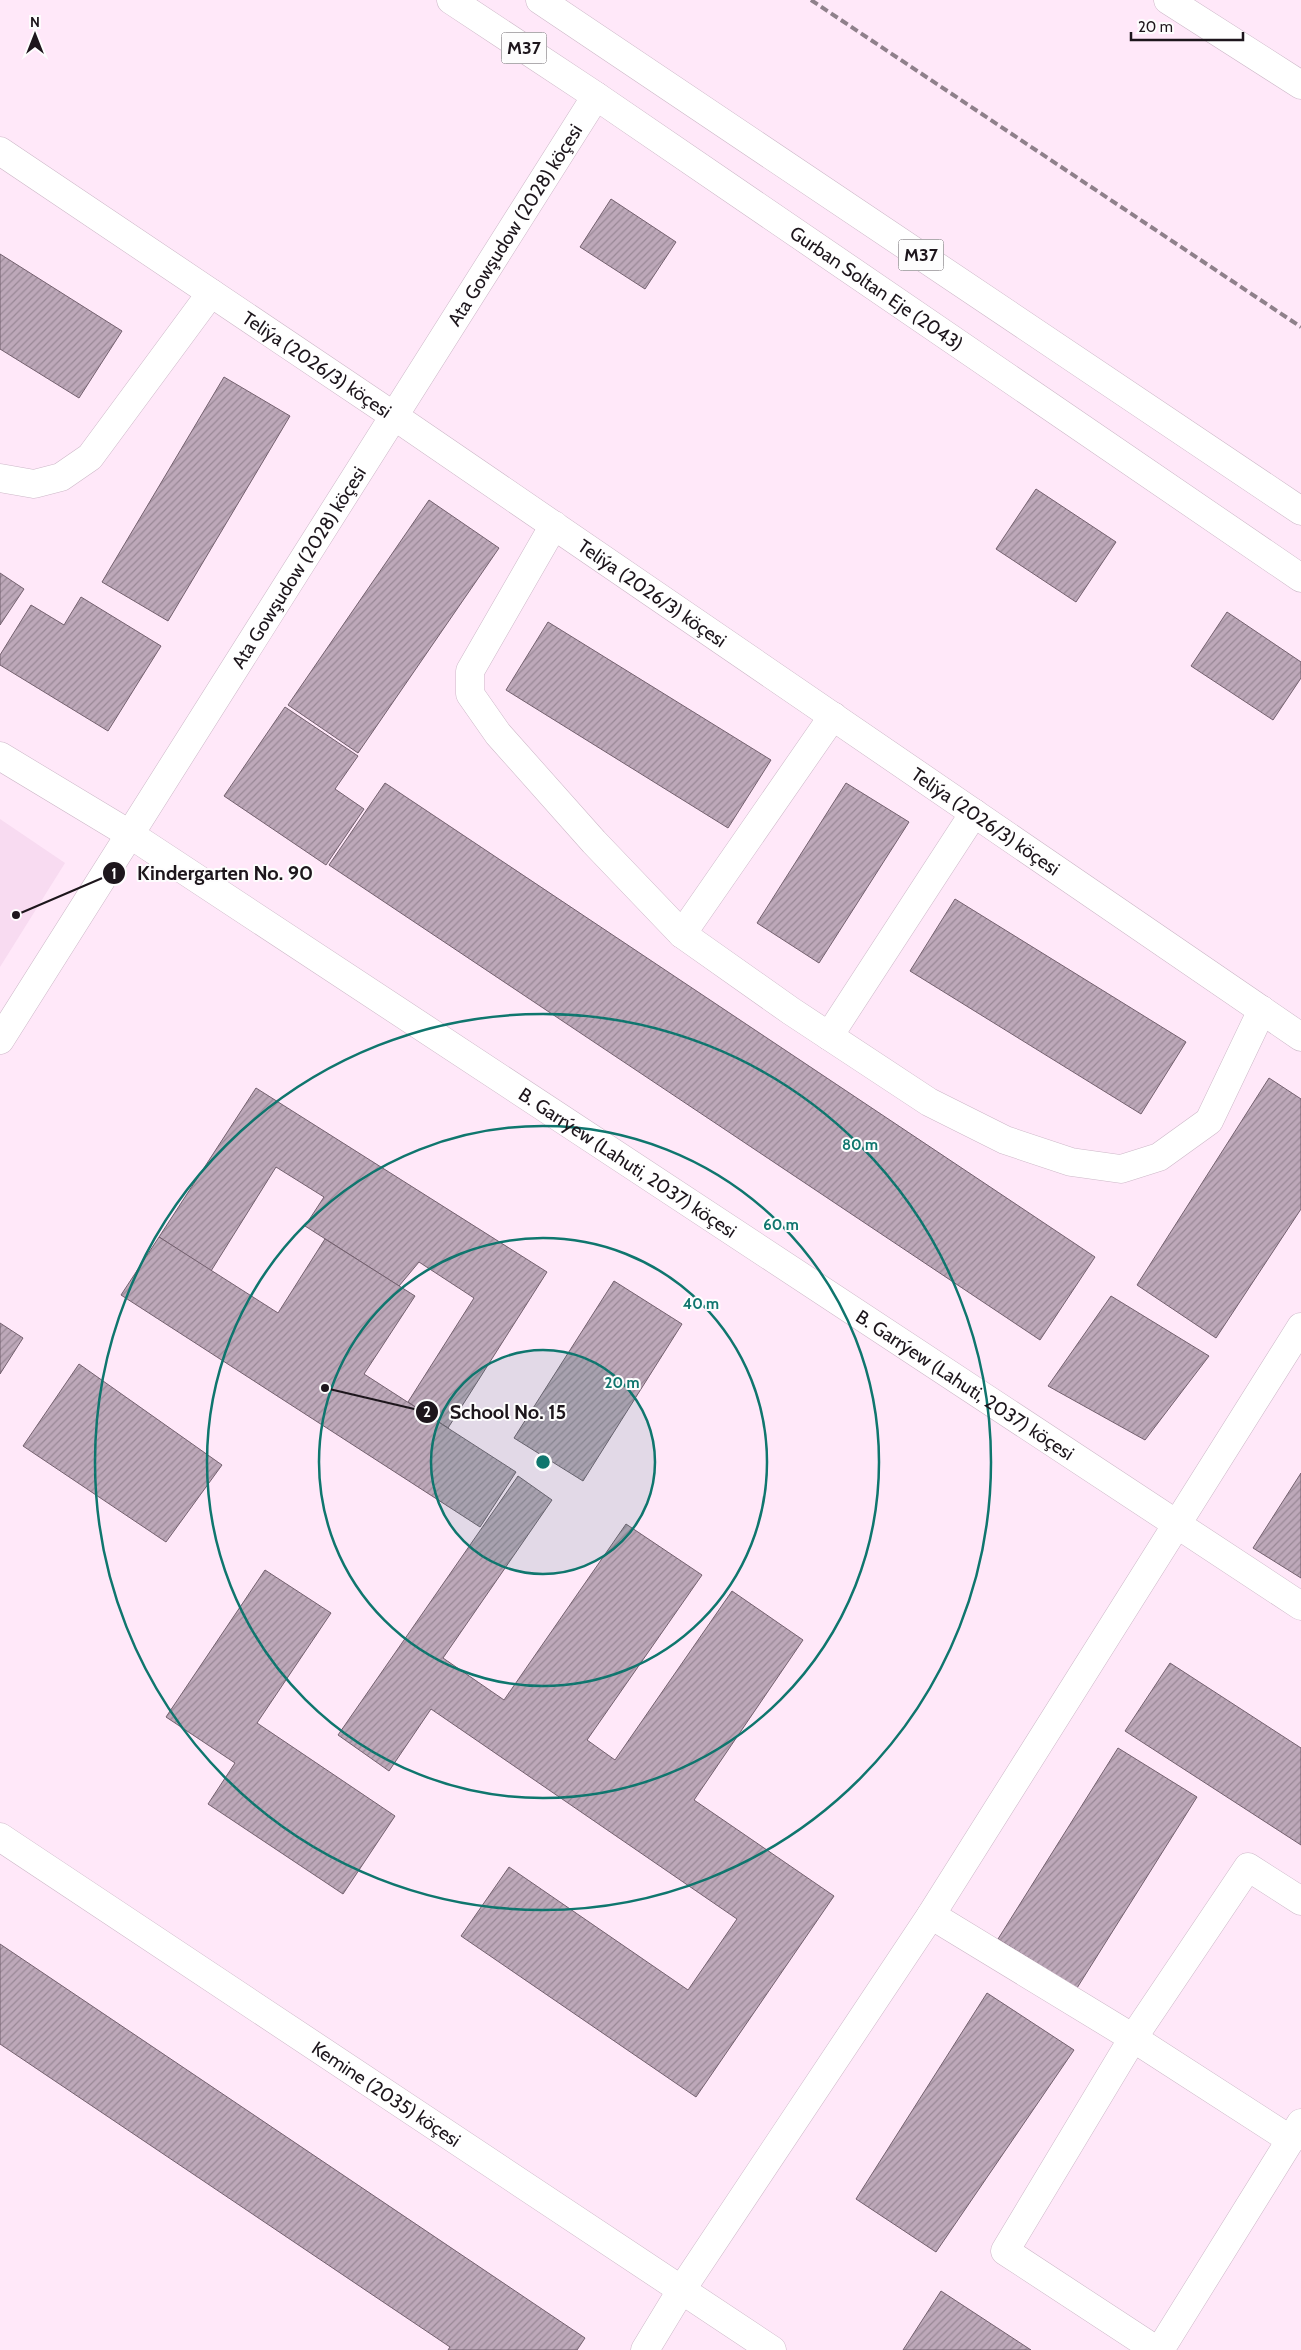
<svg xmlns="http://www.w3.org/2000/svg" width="1301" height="2350" viewBox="0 0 1301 2350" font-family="Cabin,sans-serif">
<defs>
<pattern id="building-hatch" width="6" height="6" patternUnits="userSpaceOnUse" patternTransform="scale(1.25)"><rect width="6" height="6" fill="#bda8b9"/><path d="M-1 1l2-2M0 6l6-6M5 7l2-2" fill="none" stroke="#998896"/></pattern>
</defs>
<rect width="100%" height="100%" fill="#ffe8f9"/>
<path fill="#f8dbf1" d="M0,819L65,863L0,967Z"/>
<g fill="url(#building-hatch)" stroke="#73606e">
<path d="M611,199L676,242L645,289L580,247Z"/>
<path d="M0,254L122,331L79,398L0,349Z"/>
<path d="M224,377L290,416L168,621L102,582Z"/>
<path d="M1036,489L1116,542L1076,602L996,549Z"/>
<path d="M429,500L499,548L358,753L288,705Z"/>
<path d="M0,573L24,589L0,625Z"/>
<path d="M81,597L161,646L108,731L0,665V655L31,605L64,625Z"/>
<path d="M1227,612L1301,662V678L1273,720L1191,666Z"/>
<path d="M548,622L771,760L728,828L506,690Z"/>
<path d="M285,707L358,756L335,789L364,809L326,865L224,796Z"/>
<path d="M385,783L1095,1257L1040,1340L329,865Z"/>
<path d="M846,783L909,822L819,963L757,923Z"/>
<path d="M955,899L1186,1042L1141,1114L910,971Z"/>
<path d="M1269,1078L1301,1099V1209L1216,1338L1137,1285Z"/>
<path d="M256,1088L547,1272L448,1428L408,1402L474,1298L419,1262L399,1286L305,1226L324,1197L276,1167L211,1271L159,1237Z"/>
<path d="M159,1237L278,1313L325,1239L415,1296L364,1374L516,1472L480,1527L121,1295Z"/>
<path d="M614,1281L682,1324L583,1481L514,1438Z"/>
<path d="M1111,1296L1209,1356L1145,1440L1048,1386Z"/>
<path d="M0,1323L23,1338L0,1374Z"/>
<path d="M79,1364L222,1465L166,1542L23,1446Z"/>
<path d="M1301,1473V1578L1253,1548Z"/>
<path d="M518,1476L552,1500L443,1658L504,1700L626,1524L702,1575L587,1740L615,1760L732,1591L803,1640L694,1800L834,1896L696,2097L461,1936L509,1867L688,1990L737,1919L431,1709L389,1771L338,1735Z"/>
<path d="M265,1570L331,1613L257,1723L395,1816L343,1894L208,1804L235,1763L166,1717Z"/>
<path d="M1170,1663L1301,1748V1845L1125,1731Z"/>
<path d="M1118,1748L1197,1797L1077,1988L998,1939Z"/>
<path d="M0,1944L585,2338L577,2350H448L450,2347L0,2044Z"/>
<path d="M987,1993L1074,2050L936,2252L856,2199Z"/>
<path d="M941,2291L1031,2350H903Z"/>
</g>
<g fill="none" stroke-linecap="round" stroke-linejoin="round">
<defs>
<g id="minor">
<path d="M1168,0L1301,85"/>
<path id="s1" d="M0,151L394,416L1301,1037"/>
<path d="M0,478L34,484L61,477L90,457L211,293"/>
<path d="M554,525L470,671V694L498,734L594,842L682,934L791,1011L929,1102L1005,1140L1071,1162L1121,1169L1159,1157L1209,1121L1262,1010"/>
<path id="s2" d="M0,756L131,835L1301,1606"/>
<path d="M682,934L833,716"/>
<path d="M829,1036L974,813"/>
<path id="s3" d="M0,1040L596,96"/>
<path id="s4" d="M0,1837L772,2350"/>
<path d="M931,1915L1133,2038L1291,2140"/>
<path d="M645,2350L682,2289L931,1915L1301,1327"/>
<path d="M1156,2350L1005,2251L1133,2038L1248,1867L1301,1901"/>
<path d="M1160,2350L1301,2123"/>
</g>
<g id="highway">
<path id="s5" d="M451,0L596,96L1301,578"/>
<path d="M540,0L1301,511"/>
</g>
</defs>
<use href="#minor" stroke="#cdb8c8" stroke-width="29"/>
<use href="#highway" stroke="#cdb8c8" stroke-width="29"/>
<use href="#minor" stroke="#fff" stroke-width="28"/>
<use href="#highway" stroke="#fff" stroke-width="28"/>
<path stroke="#8f808b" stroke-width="4" stroke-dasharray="8 4" stroke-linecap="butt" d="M811,0L1301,327"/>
</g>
<circle cx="543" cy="1462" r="112" fill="#0f766e" fill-opacity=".12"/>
<g fill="none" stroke="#0f766e" stroke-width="2.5">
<circle cx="543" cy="1462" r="112"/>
<circle cx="543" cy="1462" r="224"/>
<circle cx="543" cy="1462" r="336"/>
<circle cx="543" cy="1462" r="448"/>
</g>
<g text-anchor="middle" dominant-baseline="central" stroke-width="4" stroke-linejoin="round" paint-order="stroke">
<g fill="#fdfdfd" stroke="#605b60" stroke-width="1">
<rect x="501.5" y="32.5" width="45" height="31" rx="4"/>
<rect x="898.5" y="239.5" width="45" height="31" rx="4"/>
</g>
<g font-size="18" font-weight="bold" fill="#1d161c">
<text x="524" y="48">M37</text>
<text x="921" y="255">M37</text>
</g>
<g font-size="19" fill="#1d161c" stroke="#fdfdfd">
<text stroke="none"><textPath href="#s3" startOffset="964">Ata Gowşudow (2028) köçesi</textPath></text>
<text stroke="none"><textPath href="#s5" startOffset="514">Gurban Soltan Eje (2043)</textPath></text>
<text stroke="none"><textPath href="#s1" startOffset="382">Teliýa (2026/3) köçesi</textPath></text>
<text stroke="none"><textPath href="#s3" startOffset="559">Ata Gowşudow (2028) köçesi</textPath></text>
<text stroke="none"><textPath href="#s1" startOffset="788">Teliýa (2026/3) köçesi</textPath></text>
<text stroke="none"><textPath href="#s1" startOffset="1192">Teliýa (2026/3) köçesi</textPath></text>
<text stroke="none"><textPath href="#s2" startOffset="748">B. Garrýew (Lahuti, 2037) köçesi</textPath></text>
<text stroke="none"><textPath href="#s2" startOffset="1152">B. Garrýew (Lahuti, 2037) köçesi</textPath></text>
<text stroke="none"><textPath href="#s4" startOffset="464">Kemine (2035) köçesi</textPath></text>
</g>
</g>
<circle cx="543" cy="1462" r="8" fill="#0f766e" stroke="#fdfdfd" stroke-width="2.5"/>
<g font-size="15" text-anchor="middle" font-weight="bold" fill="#0f766e" stroke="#fdfdfd" stroke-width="4" stroke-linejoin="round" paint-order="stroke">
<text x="860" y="1150">80 m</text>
<text x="781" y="1230">60 m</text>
<text x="701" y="1309">40 m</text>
<text x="622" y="1388">20 m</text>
</g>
<path fill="none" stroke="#1d161c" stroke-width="2" d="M16 915L114 873M325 1388L427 1412"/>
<g fill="#1d161c" stroke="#fdfdfd" stroke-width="2">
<circle cx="16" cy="915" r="5"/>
<circle cx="325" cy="1388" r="5"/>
<circle cx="114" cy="873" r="12"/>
<circle cx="427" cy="1412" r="12"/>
</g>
<g font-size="15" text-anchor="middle" font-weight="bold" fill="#fff">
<text x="114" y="879">1</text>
<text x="427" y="1417">2</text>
</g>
<g font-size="20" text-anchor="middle" font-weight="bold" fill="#1d161c" stroke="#fdfdfd" stroke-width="4" stroke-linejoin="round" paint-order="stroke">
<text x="225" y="880">Kindergarten No. 90</text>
<text x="508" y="1419">School No. 15</text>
</g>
<g transform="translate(35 35)" stroke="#fdfdfd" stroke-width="4" paint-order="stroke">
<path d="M0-4L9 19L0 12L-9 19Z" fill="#1d161c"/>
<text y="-8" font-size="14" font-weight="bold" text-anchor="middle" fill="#1d161c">N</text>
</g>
<path d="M1131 32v8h112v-8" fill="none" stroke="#1d161c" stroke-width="2.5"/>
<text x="1138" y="32" font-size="15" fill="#1d161c" stroke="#fdfdfd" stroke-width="4" paint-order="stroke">20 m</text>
</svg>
